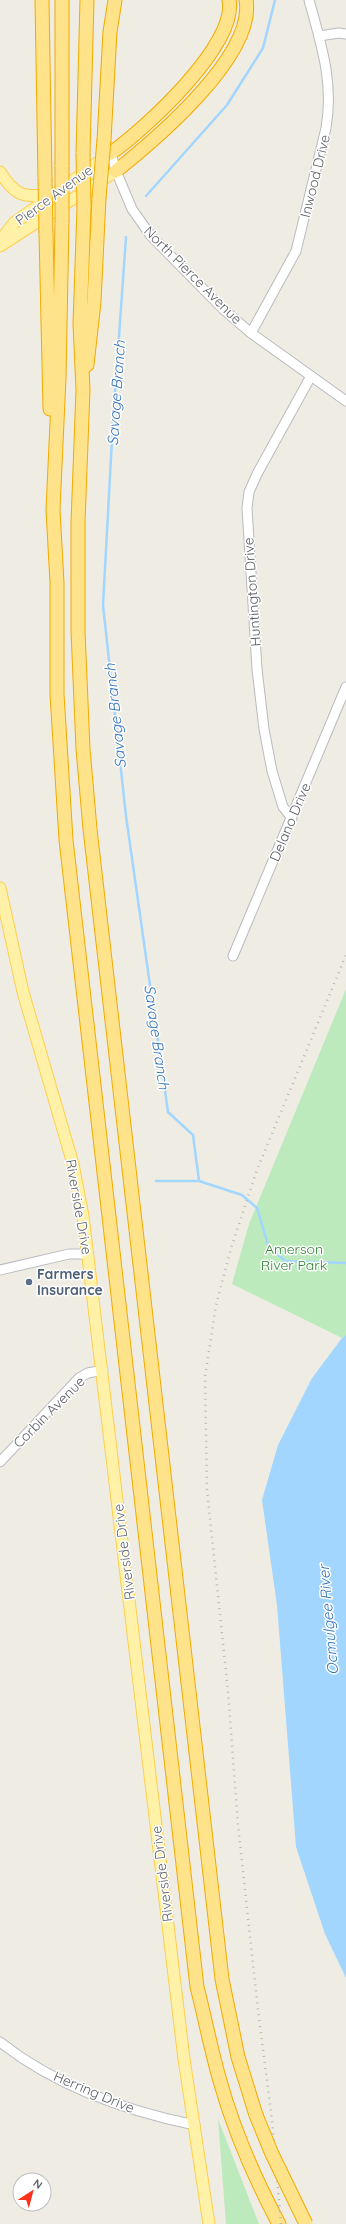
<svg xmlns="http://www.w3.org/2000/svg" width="346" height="2224" viewBox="0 0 346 2224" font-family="Quicksand,sans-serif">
<rect width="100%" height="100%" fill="#efede3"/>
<g fill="#bceabd">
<path d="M346,989V1335L342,1338L232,1284L249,1224Z"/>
<path d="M218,2119L259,2224H226Z"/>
</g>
<path fill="#a3d6ff" d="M346,1335V1978L325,1934L296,1847L277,1605L262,1500L278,1445L312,1378L342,1338Z"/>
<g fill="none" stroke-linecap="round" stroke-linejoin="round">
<g stroke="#a3d6ff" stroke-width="2.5">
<path d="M146,196L227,105L263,48L275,0"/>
<path d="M126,237L113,421L103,605L126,816L168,1112L193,1135L199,1181"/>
<path d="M156,1181H199L242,1195L257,1208L268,1245L285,1261L346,1263"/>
</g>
<defs>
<g id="minor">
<path d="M319,36L339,33L346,34"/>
<path d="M111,153L116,171L132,209L151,236L223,309L251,333L346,401"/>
<path d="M251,333L296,251L326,128C334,82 321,44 309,0"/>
<path d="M292,818L283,807L272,771L264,729L257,669L247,508L249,492L257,474L311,376"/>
<path d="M233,956L346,687"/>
<path d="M0,1270L69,1254H88"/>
<path d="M0,1462L79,1378L88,1373L103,1370"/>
<path d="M0,2042C56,2086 126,2111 195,2125"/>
</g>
<g id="major">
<path d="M0,172C16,197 23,197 51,195"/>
<path d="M0,241L14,223L107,156"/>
<path d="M0,246L116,171"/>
<path d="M0,888L23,992L73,1164L83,1216L184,2059L209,2224"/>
</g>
<g id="highway">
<path d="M42,0L45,179"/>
<path d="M104,140L110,32L115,0"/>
<path d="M111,153C145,129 238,44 229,0"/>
<path d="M83,154L87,0"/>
<path d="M62,167V0"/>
<path d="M116,171C155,140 256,55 246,0"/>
<path d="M84,207L80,324L83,390L78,523V631L83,749L90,829L222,1979L238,2057L256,2115"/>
<path d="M62,222L59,378L53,510L57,583V694L66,840L197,1987C205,2018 211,2050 220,2081C234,2131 255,2179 279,2224"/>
<path d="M46,233L50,409"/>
<path d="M87,365L94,302L99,198"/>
</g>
</defs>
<use href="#minor" stroke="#b8bbc0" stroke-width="11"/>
<use href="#major" stroke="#ffcf4c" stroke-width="13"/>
<use href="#highway" stroke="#f2aa00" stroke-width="15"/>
<use href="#minor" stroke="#fff" stroke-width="9"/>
<use href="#major" stroke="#fff2a8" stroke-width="11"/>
<use href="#highway" stroke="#ffe38a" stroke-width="13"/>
<path stroke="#b6b7b8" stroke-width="2.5" stroke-dasharray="1 5" stroke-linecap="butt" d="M281,2224L272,2120L258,2010L238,1825L228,1691L207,1490L205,1377L216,1305L232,1245L257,1170L346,955"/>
<defs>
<g id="highway-bridge">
<path d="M83,154L84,207"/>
<path d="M45,179L46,233"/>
<path d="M99,198L104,140"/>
<path d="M62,222V167"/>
<path d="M256,2115L272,2154L306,2224"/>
</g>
</defs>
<use href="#highway-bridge" stroke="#f2aa00" stroke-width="15" stroke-linecap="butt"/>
<use href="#highway-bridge" stroke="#ffe38a" stroke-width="13"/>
</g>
<circle fill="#5c6f8a" stroke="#fff" stroke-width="1.5" cx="29" cy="1282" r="4"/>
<g text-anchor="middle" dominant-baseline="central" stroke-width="3" stroke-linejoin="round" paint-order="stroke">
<g font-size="14" fill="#5b5f65" stroke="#fff">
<text transform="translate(315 176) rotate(-76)">Inwood Drive</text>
<text transform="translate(54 195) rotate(-36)">Pierce Avenue</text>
<text transform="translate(193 275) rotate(45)">North Pierce Avenue</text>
<text transform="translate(252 592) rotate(-94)">Huntington Drive</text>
<text transform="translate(290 822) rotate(-67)">Delano Drive</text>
<text transform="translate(79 1207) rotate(80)">Riverside Drive</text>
<text transform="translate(49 1412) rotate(-45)">Corbin Avenue</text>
<text transform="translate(124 1552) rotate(-97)">Riverside Drive</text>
<text transform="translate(162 1874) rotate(-97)">Riverside Drive</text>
<text transform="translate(94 2092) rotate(23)">Herring Drive</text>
</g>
<g font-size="14" fill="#2b8430" stroke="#fff">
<text x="294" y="1249">Amerson<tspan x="294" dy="16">River Park</tspan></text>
</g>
<g font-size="14" font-weight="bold" fill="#4e5e75" stroke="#fff" text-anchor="start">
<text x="37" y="1274">Farmers<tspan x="37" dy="16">Insurance</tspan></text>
</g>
<g font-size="15" font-style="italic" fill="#3575bc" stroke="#fff">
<text transform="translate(116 393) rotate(-86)">Savage Branch</text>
<text transform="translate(115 716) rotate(-96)">Savage Branch</text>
<text transform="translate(157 1037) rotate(82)">Savage Branch</text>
<text transform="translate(328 1620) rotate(-95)">Ocmulgee River</text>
</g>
</g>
<g transform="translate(32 2192) rotate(36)"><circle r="19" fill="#ffffff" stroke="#bdbfc1"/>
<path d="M0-3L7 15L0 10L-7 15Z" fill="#fb311d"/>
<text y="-6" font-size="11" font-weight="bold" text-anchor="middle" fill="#5b5f65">N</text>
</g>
</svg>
